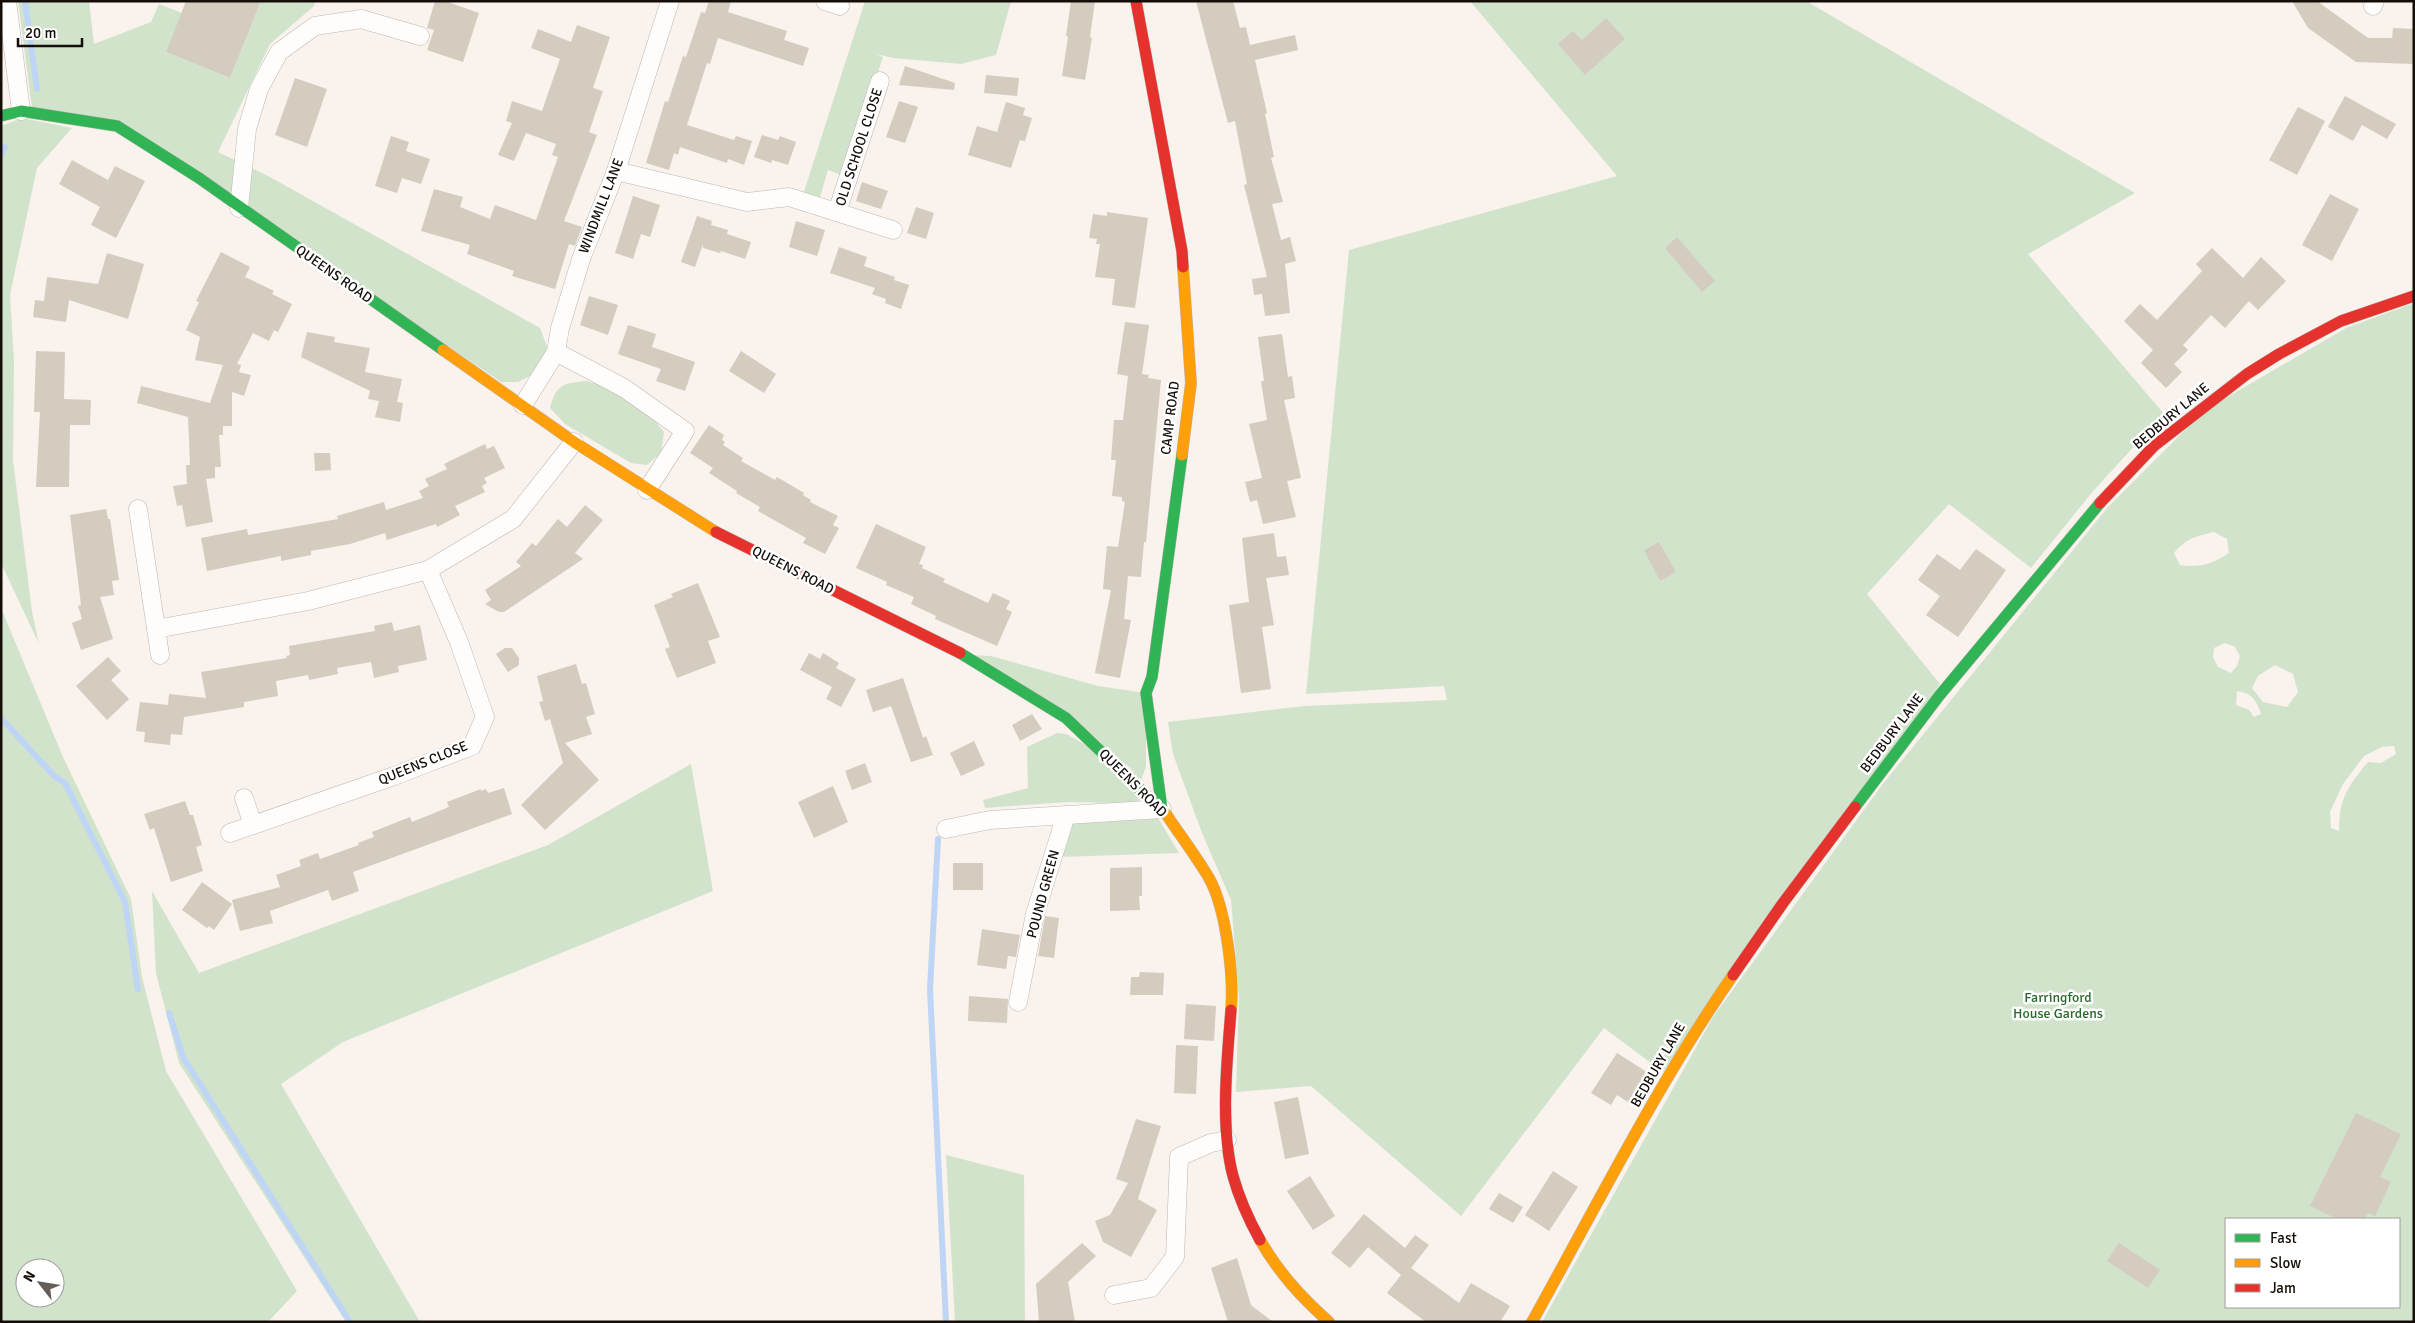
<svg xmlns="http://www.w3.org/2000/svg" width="2415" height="1323" viewBox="0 0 2415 1323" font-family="Signika,sans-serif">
<rect width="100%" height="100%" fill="#f9f2ed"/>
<g fill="#d1e4cb" fill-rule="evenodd">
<path d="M18,1H89L94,44L151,22L159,4L182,13L166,52L230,78L261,1H315L314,6L270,44L218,152L270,177L540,328L549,352L540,371L518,382H501L118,122L32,108Z"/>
<path d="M865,1H1011L996,55L961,64L893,58L876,54L883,57L844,176L828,170L819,200L803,195Z"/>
<path d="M1470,1H1806L2135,193L2028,254L2164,414L2094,490L2031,568L1949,504L1867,594L1940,684L1663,1072L1604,1028L1461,1216L1311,1086L1236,1092L1239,996L1231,900L1202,833L1173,754L1168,722L1305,706L1447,700L1444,686L1306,694L1349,250L1617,176Z"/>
<path d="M22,118L72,128L37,168L10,295L14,362L13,460L32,612L39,644L1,563V126Z"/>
<path d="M2414,303V1322H1542L1713,1017L1882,785L2108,507L2205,410L2346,328ZM2214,532L2227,539L2229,553C2212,564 2200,568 2180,565L2174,553C2185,539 2196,536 2214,532ZM2225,643L2235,647L2240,656L2237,666L2231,673L2218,667L2213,657L2214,648ZM2275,665L2293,674L2298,692L2287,707L2263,702L2252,688L2258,676ZM2237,691C2252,693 2257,701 2261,714L2254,717L2249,710L2236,705ZM2394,746L2396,754L2381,763L2368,762C2348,786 2339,798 2339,831L2331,828L2330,812L2343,784L2364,756L2382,747ZM2226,1219H2399V1307H2226Z"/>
<path d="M587,381C622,391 642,403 664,432L661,453L647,465L631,463L565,424L550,408C556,384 564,383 587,381Z"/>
<path d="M1,608L63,757L131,899L142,977L166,1071L297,1291L268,1322H1ZM25,1268H55V1298H25Z"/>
<path d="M964,655L991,656L1098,686L1146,693V767L1139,786L1179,853L1059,857L1067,824L1117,817V803L1067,802L985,808L983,800L1028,788L1027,747L1057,733L1066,734L1138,773Z"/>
<path d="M691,764L713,891L343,1042L281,1084L420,1322H346L179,1063L156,973L152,891L199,973L548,845Z"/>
<path d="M946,1155L1024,1175L1025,1322H955Z"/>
</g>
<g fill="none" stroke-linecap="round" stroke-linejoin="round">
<g stroke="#bed5f5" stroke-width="6">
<path d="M25,1L37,89"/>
<path d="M1,155L5,147"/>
<path d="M1,718L54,776L65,783L125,902L138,989"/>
<path d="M938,839L930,989L946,1322"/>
<path d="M169,1013L183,1057L350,1322"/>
</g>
</g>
<g fill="#d5ccc0">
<path d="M186,1H261L230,78L166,52Z"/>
<path d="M435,1H445L479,13L463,62L427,50L434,30L427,28Z"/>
<path d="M709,1H731L728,12L787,31L784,40L809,48L803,66L718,38L710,64L707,63L687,125L734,140L736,136L752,141L744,165L728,159L727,163L680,147L678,155L674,153L669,170L646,163L665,101L668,102L683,56L686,57L701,12L705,13Z"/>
<path d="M1071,1H1095L1090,37L1092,38L1085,80L1062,76L1068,37L1066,36Z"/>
<path d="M1196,1H1233L1240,28L1246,27L1250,45L1295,35L1298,50L1255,60L1267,113L1265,114L1274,157L1271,158L1283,202L1272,204L1281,240L1290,237L1296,261L1285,264L1290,313L1265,316L1262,294L1254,295L1252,279L1267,277L1244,185L1247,184L1235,121L1228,123Z"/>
<path d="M2292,1H2317L2368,38H2392L2393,28L2414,29V64L2356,62L2308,28Z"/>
<path d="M1606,18L1625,39L1585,75L1558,44L1573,31L1582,40Z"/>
<path d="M577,25L610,37L593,88L603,91L589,132L597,135L564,221L582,227L575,246L569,244L555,289L512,276L514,271L467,254L470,245L421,231L434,189L463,197L460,207L490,219L495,205L536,220L558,157L552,155L556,144L526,133L514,161L498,155L512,123L506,121L512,101L542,111L560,59L531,48L538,29L571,42Z"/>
<path d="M905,66L955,83L954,90L899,85Z"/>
<path d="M986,75L1019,78L1017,96L984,93Z"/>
<path d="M295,78L327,89L307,147L275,135Z"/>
<path d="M2345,96L2396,124L2387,139L2362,125L2353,141L2328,127Z"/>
<path d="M899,101L918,107L905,143L886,137Z"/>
<path d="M1006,102L1025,108L1023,115L1032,118L1025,141L1020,140L1011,168L968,155L977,126L997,132Z"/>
<path d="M2298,107L2325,121L2297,175L2269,160Z"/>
<path d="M762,135L778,140L780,136L796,142L788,165L772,160L771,163L754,157Z"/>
<path d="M391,136L409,142L406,151L430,159L421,184L402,178L397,193L375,186Z"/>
<path d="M72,160L108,180L115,166L145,181L116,238L91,225L100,207L59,184Z"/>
<path d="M862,182L888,191L881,209L856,201Z"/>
<path d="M2330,194L2359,209L2332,261L2302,245Z"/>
<path d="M633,196L660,205L650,237L641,234L633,259L615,253Z"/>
<path d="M916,207L934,213L926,239L907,233Z"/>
<path d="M1107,212L1148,218L1135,308L1112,305L1115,279L1095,277L1100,244H1096L1097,239L1089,238L1093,214L1107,216Z"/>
<path d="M697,216L712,221L711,225L728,230L727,234L751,242L745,259L721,251L720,253L703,248V244L695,267L681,262Z"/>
<path d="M796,221L825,230L817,256L789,247Z"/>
<path d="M1677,237L1715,281L1702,292L1665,248Z"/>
<path d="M839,247L867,257L864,266L895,277L894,280L909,285L901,309L885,303L886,299L872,294L875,288L830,273Z"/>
<path d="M2212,248L2243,278L2261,257L2286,281L2258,310L2249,301L2225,328L2211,315L2183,345L2188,350L2174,364L2182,372L2166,388L2141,363L2153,350L2124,321L2140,304L2157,320L2202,271L2196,264Z"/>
<path d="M221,252L250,267L245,277L274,291L272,294L292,304L278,332L274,330L269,341L253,333L237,364L241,365L239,372L251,375L244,396L232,392V426H223V435H219L221,467H215V478L206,479L213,522L186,527L182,505L177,506L173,486L187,484L186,465H190L188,417L137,403L141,386L210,403L223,365L195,360L200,337L186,330L199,302L196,301Z"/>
<path d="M107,253L144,264L128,319L69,300L66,322L33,317L35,300L44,301L47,277L98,284Z"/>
<path d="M589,296L618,305L608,335L580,325Z"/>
<path d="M1125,322L1149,325L1142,374L1149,375L1148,378L1161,380L1146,542H1144L1141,577L1128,576L1124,619L1131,620L1120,678L1095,673L1111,590L1103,589L1107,546L1118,547L1125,502L1122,501V497L1112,496L1116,460H1111L1114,420H1123L1128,376L1117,374Z"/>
<path d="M628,325L656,334L652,347L695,362L685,391L656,381L661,369L618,354Z"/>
<path d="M307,332L335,337L334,342L370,348L365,372L402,379L397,402L403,403L400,422L375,417L379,401L368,399L370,391L301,357Z"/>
<path d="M1282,334L1288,377L1292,376L1295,398L1284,400L1301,478L1287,481L1296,517L1263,524L1257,500L1250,502L1245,482L1262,478L1249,424L1267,420L1261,381H1264L1258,337Z"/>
<path d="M36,351L65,352L64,399L91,400L90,425H70L69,487H36L40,412H34Z"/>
<path d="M741,351L776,374L764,393L729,371Z"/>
<path d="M709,425L724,435L722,440L725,442L723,445L743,458L741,461L775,480L777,477L804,493L803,495L811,500L810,502L838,516L833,525L839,528L825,554L803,543L806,538L758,511L760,507L736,493L737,491L709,473L713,468L690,453Z"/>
<path d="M485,444L487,449L494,446L505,468L484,478L487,483L482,486L485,492L455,506L460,515L437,527L436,524L387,540L385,533L350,544L311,551V555L281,561V556L207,571L201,538L247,529L248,535L338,519L337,516L384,502L386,510L423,498L419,491L429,486L425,479L447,469L444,464Z"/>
<path d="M314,453H330L331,470L315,471Z"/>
<path d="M585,505L603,520L575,553L583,559L504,612H499L485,604L491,600L485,590L521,566L516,562L532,543L536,546L558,519L567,527Z"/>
<path d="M106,509L108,519H110L119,580L112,581L114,595L100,597L113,639L81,650L72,623L82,619L78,606L81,605L70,515Z"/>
<path d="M876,524L926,547L919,564L923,565L922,568L945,579L943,582L988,603L993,593L1010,601L1006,609L1012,612L997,646L935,619L936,616L911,604L914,597L886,585L887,582L856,568Z"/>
<path d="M1274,533L1277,557L1286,556L1289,575L1266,578L1274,625L1262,627L1271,689L1241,693L1229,605L1249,602L1242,538Z"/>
<path d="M1659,542L1676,572L1660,581L1644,550Z"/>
<path d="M1976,549L2006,570L1958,637L1926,615L1940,596L1918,580L1937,554L1960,570Z"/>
<path d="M698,583L720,637L708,641L716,663L677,678L665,649L670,647L654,605L673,597L671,594Z"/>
<path d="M392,622L394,631L420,625L427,660L398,666L399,672L374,678L371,662L337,668L338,674L309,680L308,675L276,681L278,696L244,702V707L184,717L182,735L171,734L170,745L144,742L145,732L136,731L140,702L168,705L169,694L206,698L201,672L287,658L286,656L290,655L289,646L375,631L374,626Z"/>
<path d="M505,648H512L519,658V665L508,672L496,654Z"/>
<path d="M809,653L820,659L823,653L839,663L836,668L856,679L841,707L826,699L832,687L800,670Z"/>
<path d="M108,657L121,671L111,680L129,699L107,720L76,686Z"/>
<path d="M576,664L582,684L586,683L595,714L586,717L592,734L565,743L599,780L545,830L521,805L563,763L550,719L545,721L542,711L539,702L543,701L537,676Z"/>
<path d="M903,678L923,738L926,736L933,755L911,762L891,706L873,712L866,690Z"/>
<path d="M1032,714L1042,729L1020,741L1012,725Z"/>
<path d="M974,741L985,765L961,776L950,753Z"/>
<path d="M865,763L872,782L852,790L845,771Z"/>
<path d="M833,786L848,822L814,838L798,802Z"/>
<path d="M504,788L512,814L353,872L359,891L332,901L328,890L270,911L273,923L240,931L232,900L280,887L276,875L301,866L299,860L318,853L320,859L359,845L358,843L374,837L372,832L410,817L412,822L449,807L447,802L481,789V791L486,789L488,793Z"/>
<path d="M185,801L190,815H193L202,845L196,847L203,871L171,882L154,828L150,830L144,814Z"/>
<rect x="953" y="863" width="30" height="27"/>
<path d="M1142,867V896H1139L1140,910L1110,911V868Z"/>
<path d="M202,882L232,904L214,930L209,926L207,928L182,910Z"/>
<path d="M1045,916L1059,918L1054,958L1038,956Z"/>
<path d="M982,929L1020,935L1016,957L1008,956L1006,969L977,965Z"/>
<path d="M1140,972L1164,973L1163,995H1130L1131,977H1139Z"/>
<path d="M969,996L1008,999L1007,1023L968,1021Z"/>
<path d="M1186,1004L1216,1006L1214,1041L1184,1039Z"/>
<path d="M1176,1045L1198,1046L1196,1094L1174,1093Z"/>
<path d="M1617,1053L1650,1074L1631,1104L1617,1095L1611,1105L1591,1093Z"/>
<path d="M1298,1097L1309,1154L1285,1159L1274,1102Z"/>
<path d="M2356,1113L2401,1134L2380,1177L2391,1182L2375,1216L2368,1213L2364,1219H2337L2310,1206Z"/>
<path d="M1136,1119L1161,1126L1138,1199L1157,1210L1131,1257L1103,1242L1095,1221L1110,1215L1128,1183L1116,1179Z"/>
<path d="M1553,1171L1578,1187L1549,1231L1525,1215Z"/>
<path d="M1310,1176L1335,1216L1313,1230L1287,1191Z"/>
<path d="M1499,1193L1523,1207L1513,1223L1489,1209Z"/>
<path d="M1364,1214L1405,1248L1415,1235L1429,1245L1411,1268L1459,1303L1471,1283L1510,1306L1500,1322H1426L1387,1293L1401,1275L1368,1247L1350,1268L1331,1253Z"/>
<path d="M1082,1243L1096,1256L1068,1282L1075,1322H1039L1036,1284Z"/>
<path d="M2119,1243L2160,1270L2148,1288L2107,1261Z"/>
<path d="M1237,1258L1251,1305L1273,1322H1228L1211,1268Z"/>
</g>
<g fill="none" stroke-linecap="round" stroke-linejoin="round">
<defs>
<g id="street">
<path d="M7,1L21,111"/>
<path d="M825,1L840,6"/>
<path d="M2373,6L2375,1"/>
<path d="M616,171L747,202L789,197L893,230"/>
<path d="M239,208L247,129L259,89L279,52L315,26L361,19L420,36"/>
<path d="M837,212L880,81"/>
<path d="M556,352L624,388L685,431L647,490"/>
<path d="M523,405L556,352L560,328L581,259L616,171L670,1"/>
<path d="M138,509L160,655"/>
<path d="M156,629L308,601L428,570L513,519L574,442"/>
<path d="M244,798L253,825"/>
<path d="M946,829L990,820L1162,809"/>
<path d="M230,833L394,776L472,746L485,717L459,642L428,570"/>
<path d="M1018,1002L1035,914L1066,815"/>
<path d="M1114,1295L1151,1288L1175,1257L1179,1157L1211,1143L1227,1140"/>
</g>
<g id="fast">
<path d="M1,116L21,111L117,126L199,178L443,350"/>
<path d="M960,653L1066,718L1166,814"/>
<path d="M1855,807L1939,696L2100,503"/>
<path d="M1162,809L1146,693L1152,677L1182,455"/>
</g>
<g id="slow">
<path d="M443,350L574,442L716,532"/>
<path d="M1182,455L1191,383L1183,267"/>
<path d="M1166,814C1180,835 1196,856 1209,878C1226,908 1234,976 1231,1010"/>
<path d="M1260,1240C1279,1273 1301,1297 1329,1322"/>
<path d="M1532,1322C1597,1205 1657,1085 1733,975"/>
</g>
<g id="jam">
<path d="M1136,1L1182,251L1183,267"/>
<path d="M2100,503L2154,446L2247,374L2279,354L2341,321L2414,296"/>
<path d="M716,532L960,653"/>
<path d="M1733,975L1783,903L1855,807"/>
<path d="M1231,1010C1227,1060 1220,1127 1233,1176C1239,1198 1249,1220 1260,1240"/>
</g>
</defs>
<use href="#street" stroke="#bfb7b2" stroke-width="19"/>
<use href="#fast" stroke="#bfb7b2" stroke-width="12"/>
<use href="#slow" stroke="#bfb7b2" stroke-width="12"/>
<use href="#jam" stroke="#bfb7b2" stroke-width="12"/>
<use href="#street" stroke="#fefdfc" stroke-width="18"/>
<use href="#fast" stroke="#30b455" stroke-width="11"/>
<use href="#slow" stroke="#ff9f0a" stroke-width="11"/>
<use href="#jam" stroke="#e5322d" stroke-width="11"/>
</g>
<g text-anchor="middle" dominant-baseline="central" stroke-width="5" stroke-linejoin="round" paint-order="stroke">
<g font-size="14" fill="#150d08" stroke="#fff">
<text transform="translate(859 147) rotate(-72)">OLD SCHOOL CLOSE</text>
<text transform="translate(601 206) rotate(-69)">WINDMILL LANE</text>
<text transform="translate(334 274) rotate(35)">QUEENS ROAD</text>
<text transform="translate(2171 416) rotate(-40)">BEDBURY LANE</text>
<text transform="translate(1170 418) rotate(-83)">CAMP ROAD</text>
<text transform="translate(793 570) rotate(27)">QUEENS ROAD</text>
<text transform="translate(1892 733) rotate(-53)">BEDBURY LANE</text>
<text transform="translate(423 763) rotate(-22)">QUEENS CLOSE</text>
<text transform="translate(1133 783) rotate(45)">QUEENS ROAD</text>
<text transform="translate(1043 894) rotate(-75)">POUND GREEN</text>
<text transform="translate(1658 1065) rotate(-60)">BEDBURY LANE</text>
</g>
<g font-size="14" fill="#2c672d" stroke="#fff">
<text x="2058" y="997">Farringford<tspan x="2058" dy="16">House Gardens</tspan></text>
</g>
</g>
<rect width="2415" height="1323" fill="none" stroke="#150d08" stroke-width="5"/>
<rect x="2225" y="1218" width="175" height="90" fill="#ffffff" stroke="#a19e9c"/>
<rect x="2235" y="1234" width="25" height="8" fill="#30b455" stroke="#a19e9c"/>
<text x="2270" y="1243" font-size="15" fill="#150d08">Fast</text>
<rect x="2235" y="1259" width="25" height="8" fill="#ff9f0a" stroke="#a19e9c"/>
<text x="2270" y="1268" font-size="15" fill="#150d08">Slow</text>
<rect x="2235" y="1284" width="25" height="8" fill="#e5322d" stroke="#a19e9c"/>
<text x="2270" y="1293" font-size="15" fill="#150d08">Jam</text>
<g transform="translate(40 1283) rotate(301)"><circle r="24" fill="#ffffff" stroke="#a19e9c"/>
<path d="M0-4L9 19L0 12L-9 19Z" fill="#655d58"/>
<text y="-8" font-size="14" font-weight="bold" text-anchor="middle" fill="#150d08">N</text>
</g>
<path d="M18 38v8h64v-8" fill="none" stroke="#150d08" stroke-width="2.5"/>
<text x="25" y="38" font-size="15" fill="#150d08" stroke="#ffffff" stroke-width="4" paint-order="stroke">20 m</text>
</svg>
